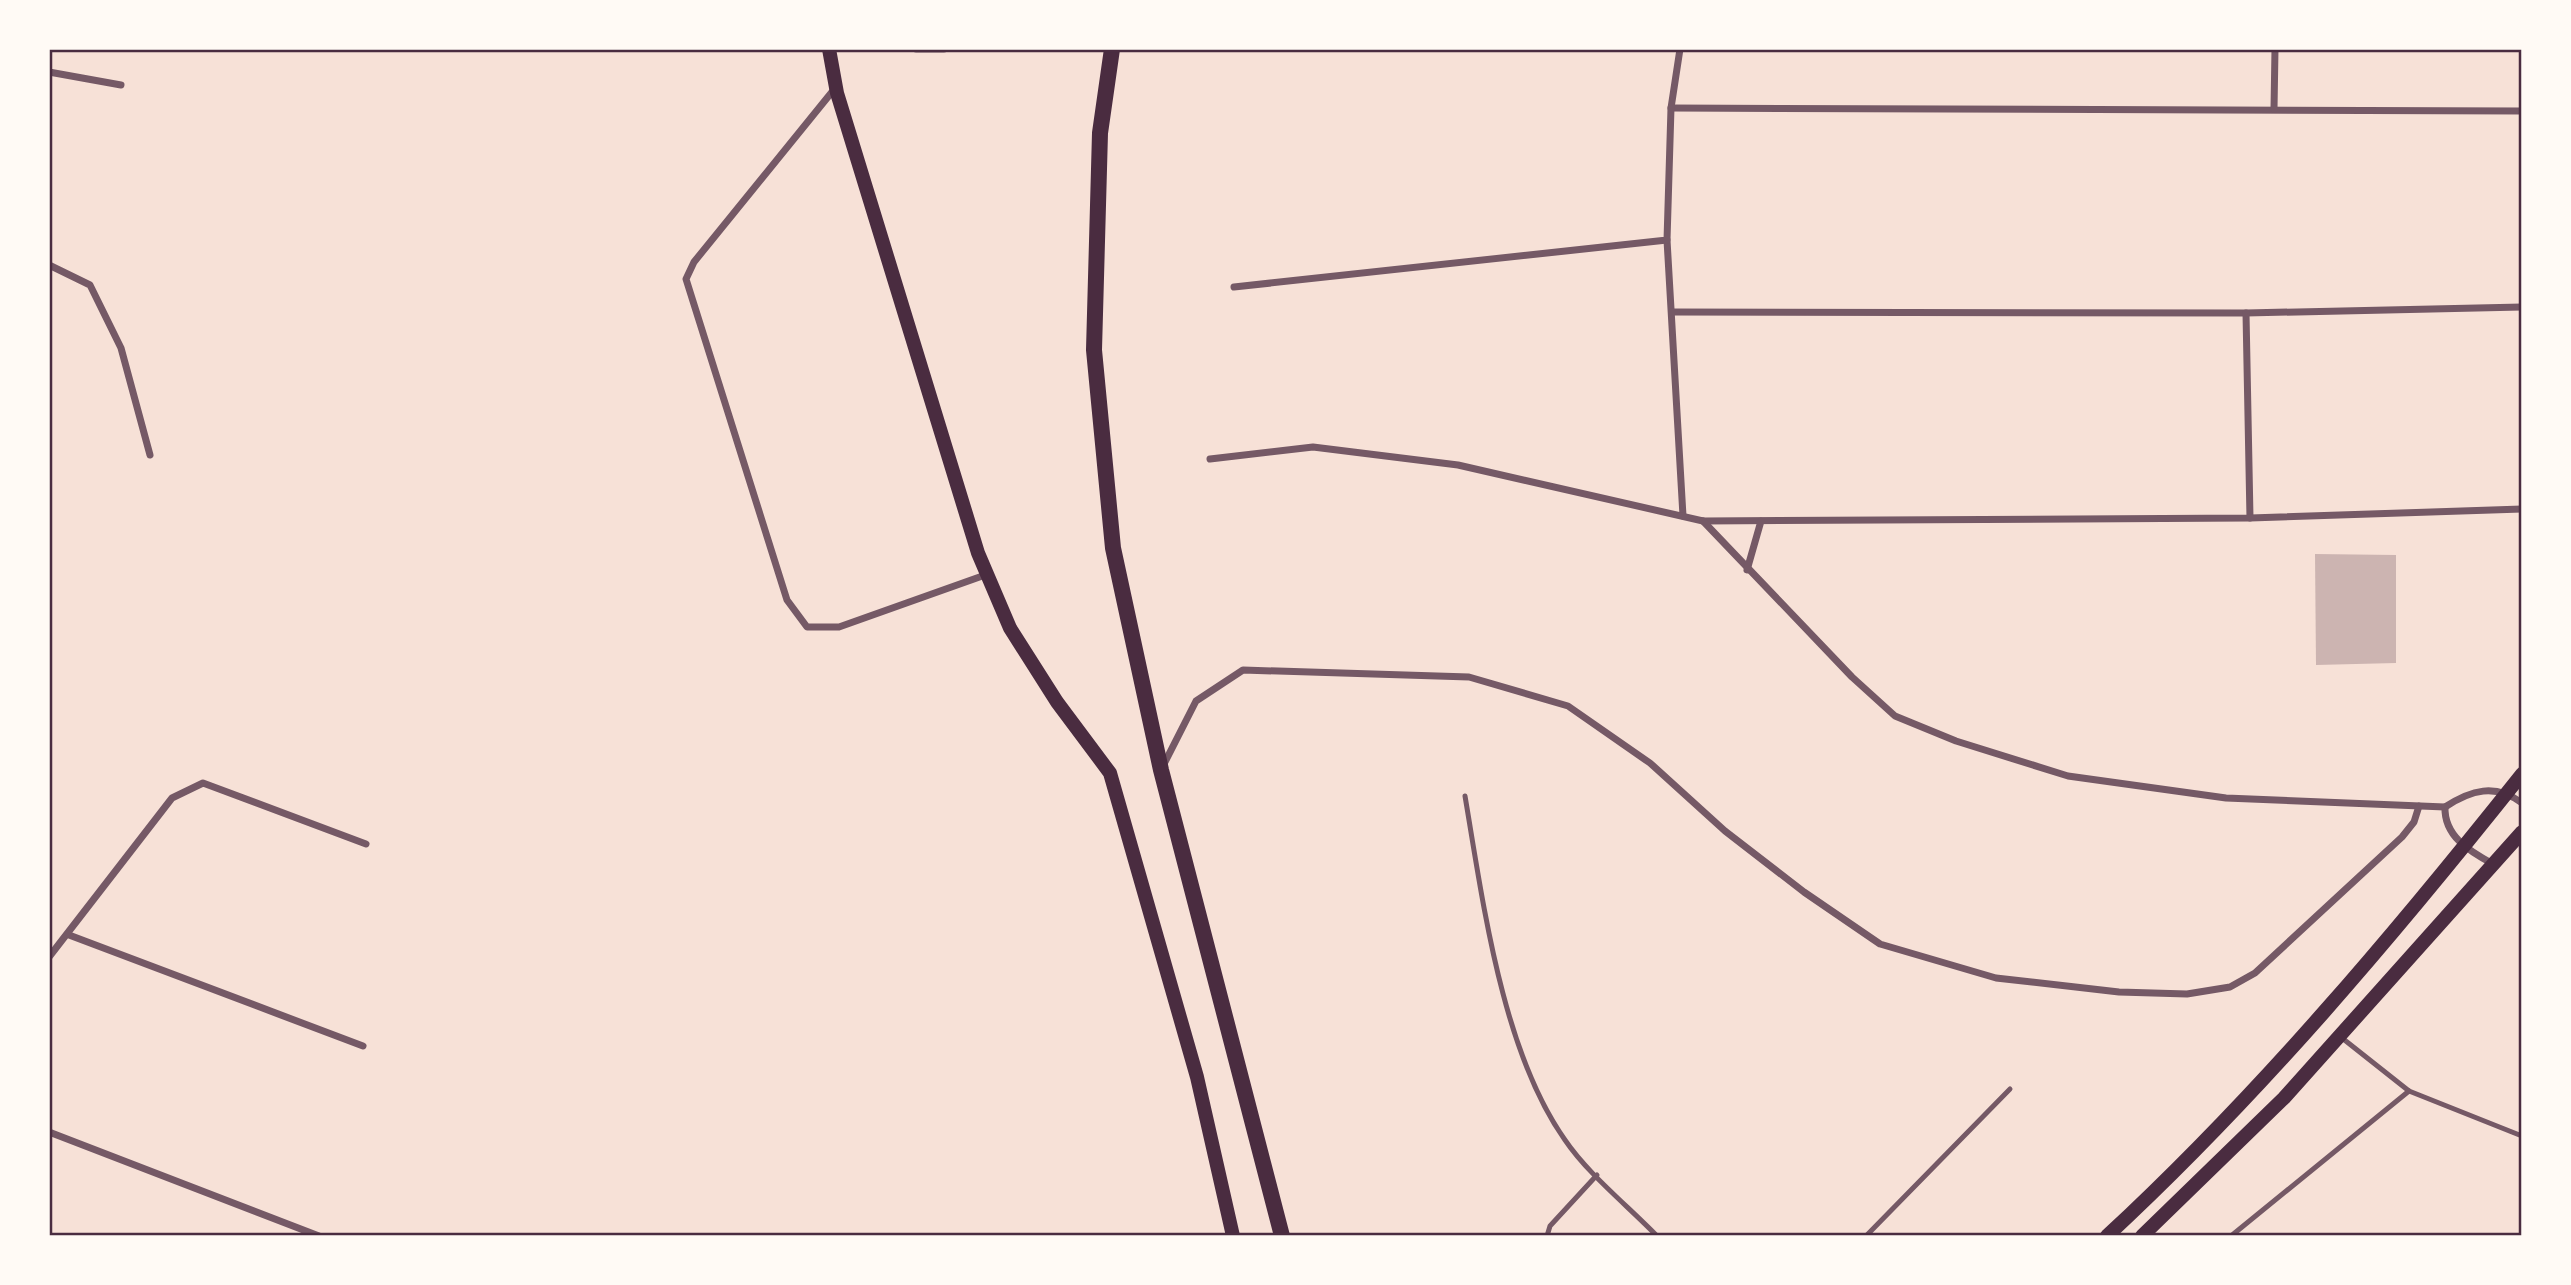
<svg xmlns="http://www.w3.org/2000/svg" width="2571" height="1285" viewBox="0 0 2571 1285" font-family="Literata,serif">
<rect width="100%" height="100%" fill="#f7e1d7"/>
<path fill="#ccb4b1" d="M2315,554L2396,555V663L2316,665Z"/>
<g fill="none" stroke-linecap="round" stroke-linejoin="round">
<g stroke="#755966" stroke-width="5">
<path d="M1465,796C1483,902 1502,1051 1565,1140C1588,1174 1628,1206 1657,1236"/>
<path d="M2342,1038L2409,1091L2522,1136"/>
<path d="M1547,1236L1550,1226L1597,1175"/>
<path d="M1866,1236L2010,1089"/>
<path d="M2231,1236L2409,1091"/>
</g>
<g stroke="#755966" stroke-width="7">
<path d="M916,49H944"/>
<path d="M49,72L121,85"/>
<path d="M836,87L694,262L686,279L787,600L807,627H839L988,574"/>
<path d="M1671,108L2522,111"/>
<path d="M2274,109L2275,49"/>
<path d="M1667,240L1683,516"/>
<path d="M49,265L90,285L121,348L150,455"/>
<path d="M1234,287L1667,240L1671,108L1680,49"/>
<path d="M1672,312L2246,313L2522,307"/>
<path d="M2246,313L2250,518"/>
<path d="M1210,459L1313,447L1458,465L1703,521L2250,518L2522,509"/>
<path d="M1703,521L1852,677L1895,716L1956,741L2068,776L2226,798L2445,807C2471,790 2495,783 2522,803"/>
<path d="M1747,570L1761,521"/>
<path d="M1163,766L1196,701L1243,670L1469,677L1568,706L1650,763L1725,831L1804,892L1880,944L1996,978L2119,992L2187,994L2230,987L2255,973L2402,837L2414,822L2419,806"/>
<path d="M2445,807C2444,836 2469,851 2493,864"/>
<path d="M69,935L363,1046"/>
<path d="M49,957L172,798L203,783L366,844"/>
<path d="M49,1132L319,1236"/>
</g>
<g stroke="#4a2c40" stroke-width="14">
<path d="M829,49L837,93L978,553L1010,628L1057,702L1110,773L1197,1077L1233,1236"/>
<path d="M2107,1236C2259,1095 2394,935 2522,774"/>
<path d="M2142,1236L2284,1098L2522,832"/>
</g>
<path stroke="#4a2c40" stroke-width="16" d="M1112,49L1100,133L1094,350L1113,548L1161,770L1282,1236"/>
</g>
<rect width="2571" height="1285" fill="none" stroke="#fffaf5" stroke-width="102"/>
<rect x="51" y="51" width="2469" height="1183" fill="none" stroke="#4a2c40" stroke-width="2.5"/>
</svg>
